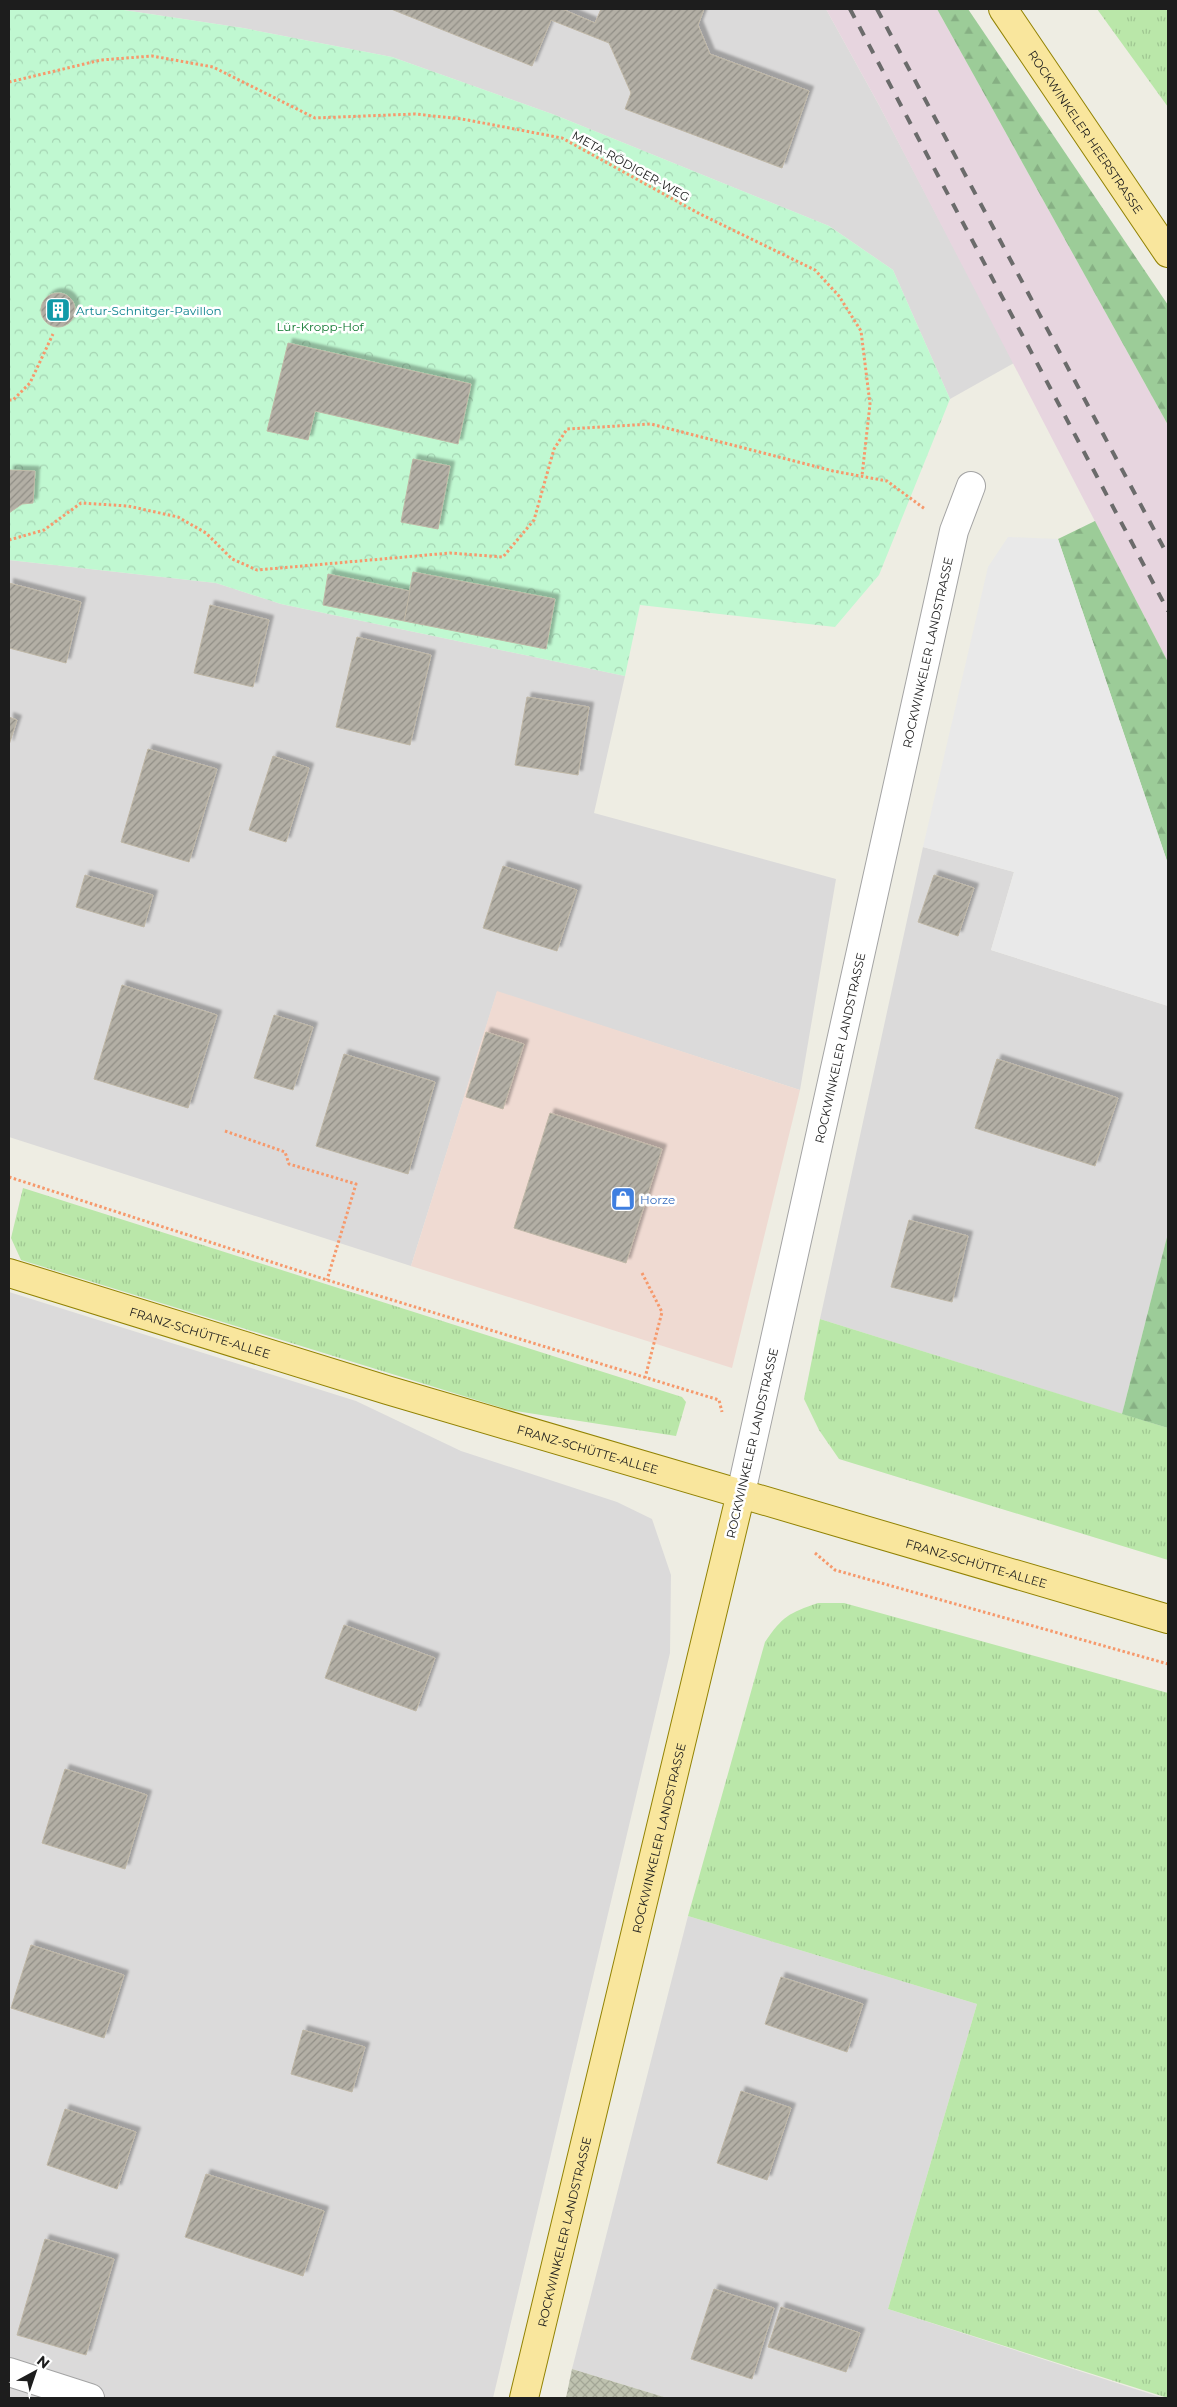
<svg xmlns="http://www.w3.org/2000/svg" width="1177" height="2407" viewBox="0 0 1177 2407" font-family="Montserrat,sans-serif">
<defs>
<pattern id="construction-cross-hatch" width="8" height="8" patternUnits="userSpaceOnUse" patternTransform="scale(1.25)"><rect width="8" height="8" fill="#bec2af"/><path d="M0 0l8 8M0 8l8-8" fill="none" stroke="#a3a696"/></pattern>
<pattern id="grass-tufts" width="24" height="20" patternUnits="userSpaceOnUse" patternTransform="scale(1.25)"><rect width="24" height="20" fill="#bae7a9"/><path d="M3 7l-1-3M5 7V3M7 7l1-3M15 17l-1-3M17 17v-4M19 17l1-3" fill="none" stroke="#9fc691"/></pattern>
<pattern id="forest-firs" width="22" height="20" patternUnits="userSpaceOnUse" patternTransform="scale(1.25)"><rect width="22" height="20" fill="#9ccc98"/><path d="M5 1l3.5 6h-7zM16 11l3.5 6h-7z" fill="#86af83"/></pattern>
<pattern id="park-crowns" width="20" height="18" patternUnits="userSpaceOnUse" patternTransform="scale(1.25)"><rect width="20" height="18" fill="#c0f8d1"/><path d="M2 6a3 3 0 1 1 6 0M12 15a3 3 0 1 1 6 0" fill="none" stroke="#a5d4b3"/></pattern>
<pattern id="building-hatch" width="6" height="6" patternUnits="userSpaceOnUse" patternTransform="scale(1.25)"><rect width="6" height="6" fill="#b3afa5"/><path d="M-1 1l2-2M0 6l6-6M5 7l2-2" fill="none" stroke="#918e86"/></pattern>
<filter id="shadow"><feDropShadow dx="4.5" dy="-4.5" stdDeviation="1" flood-color="#0004"/></filter>
</defs>
<rect width="100%" height="100%" fill="#eeede3"/>
<g fill="#dbdada">
<path d="M117,9H826L879,105L1014,363L950,399L893,270L829,226L555,115L392,57L243,28Z"/>
<path d="M9,560L216,583L281,604L625,676L594,813L836,879L800,1090L497,992L411,1266L9,1137Z"/>
<path d="M923,847L1014,872L991,950L1168,1006V1233L1122,1414L820,1319Z"/>
<path d="M9,1292L356,1401L461,1451L617,1502L652,1519L671,1575L670,1653L493,2398H9Z"/>
<path d="M688,1916L977,2004L888,2309L1163,2398H667L572,2369Z"/>
</g>
<path fill="#efdad2" d="M497,991L800,1090L732,1368L411,1266Z"/>
<path fill="#e7d5df" d="M826,9H937L1168,425V662L879,105Z"/>
<path fill="url(#construction-cross-hatch)" d="M572,2369L667,2398H566Z"/>
<g fill="url(#grass-tufts)">
<path d="M1097,9H1168V107Z"/>
<path d="M23,1188L682,1397L686,1402L676,1436L509,1410L21,1260L11,1238Z"/>
<path d="M820,1319L1168,1428V1560L839,1459L819,1430L804,1399Z"/>
<path d="M818,1603H844L1168,1693V2398L888,2309L977,2004L688,1916L765,1642C783,1616 789,1613 818,1603Z"/>
</g>
<g fill="url(#forest-firs)">
<path d="M937,9H968L1168,305V425Z"/>
<path d="M1095,521L1168,662V864L1058,539Z"/>
<path d="M1168,1233V1428L1122,1414Z"/>
</g>
<path fill="url(#park-crowns)" d="M9,9H117L243,28L392,57L555,115L829,226L893,270L950,399L879,575L835,627L640,605L625,676L281,604L216,583L9,560Z"/>
<path fill="#e9e9e9" d="M1008,537L1058,539L1168,864V1006L991,950L1014,872L923,847L988,567Z"/>
<g fill="url(#building-hatch)" stroke="#bfb7a6" filter="url(#shadow)">
<path d="M391,9H562L595,23L601,9H704L698,25L710,54L809,91L782,168L625,109L631,93L609,43L551,20L532,66Z"/>
<circle cx="58" cy="310" r="17"/>
<path d="M288,343L471,384L458,444L315,411L308,440L267,431Z"/>
<path d="M413,459L450,466L438,529L401,522Z"/>
<path d="M9,470L35,471L33,503L22,504L9,513Z"/>
<path d="M413,572L555,599L546,649L404,621Z"/>
<path d="M328,574L410,591L404,621L323,605Z"/>
<path d="M9,583L81,602L66,663L9,648Z"/>
<path d="M210,605L269,620L253,687L194,673Z"/>
<path d="M357,637L431,655L410,745L336,727Z"/>
<path d="M527,697L589,707L578,775L515,765Z"/>
<path d="M9,717L17,720L9,745Z"/>
<path d="M148,749L217,769L189,862L121,842Z"/>
<path d="M273,756L309,768L286,842L249,830Z"/>
<path d="M503,866L577,890L557,951L483,928Z"/>
<path d="M85,875L153,895L144,927L76,907Z"/>
<path d="M934,875L974,888L958,936L918,922Z"/>
<path d="M122,985L217,1015L188,1108L94,1079Z"/>
<path d="M274,1015L313,1027L293,1090L254,1078Z"/>
<path d="M486,1032L524,1044L503,1109L466,1097Z"/>
<path d="M344,1054L435,1082L408,1174L316,1146Z"/>
<path d="M997,1059L1118,1098L1095,1166L975,1128Z"/>
<path d="M550,1113L662,1149L626,1263L514,1228Z"/>
<path d="M909,1220L968,1236L952,1302L891,1287Z"/>
<path d="M344,1625L435,1658L416,1711L325,1678Z"/>
<path d="M65,1769L147,1795L125,1869L42,1843Z"/>
<path d="M31,1945L124,1975L104,2038L11,2008Z"/>
<path d="M781,1977L863,2004L847,2052L765,2024Z"/>
<path d="M303,2030L365,2047L352,2092L291,2074Z"/>
<path d="M741,2091L791,2108L767,2180L717,2163Z"/>
<path d="M65,2109L136,2132L117,2189L47,2165Z"/>
<path d="M206,2174L324,2211L303,2276L185,2237Z"/>
<path d="M45,2239L114,2259L86,2355L17,2335Z"/>
<path d="M714,2289L774,2308L752,2379L691,2359Z"/>
<path d="M781,2307L860,2333L846,2372L768,2347Z"/>
</g>
<g fill="none" stroke-linecap="round" stroke-linejoin="round">
<defs>
<g id="minor">
<path id="s1" d="M741,1493L954,531L971,486"/>
<path d="M9,2372L90,2398"/>
</g>
<g id="major">
<path id="s2" d="M1003,9L1168,253"/>
<path id="s3" d="M9,1273L387,1390L1168,1619"/>
<path id="s4" d="M524,2398L741,1493"/>
</g>
</defs>
<use href="#minor" stroke="#a4a4a4" stroke-width="30"/>
<use href="#major" stroke="#928304" stroke-width="30"/>
<g stroke="#f6996c" stroke-width="3" stroke-dasharray="2.5 2.5" stroke-linecap="butt">
<path d="M9,82L101,60L152,56L213,67L315,118L415,114L462,119L562,138L700,214L815,270L839,296L861,331L870,404L862,476"/>
<path d="M9,400H13L30,383L53,334"/>
<path d="M9,540L44,530L81,503L128,506L178,517L206,533L232,559L257,570L450,553L503,557L534,520L554,449L567,429L651,424L833,471L887,481L925,509"/>
<path d="M225,1131L285,1152L289,1164L356,1184L327,1280"/>
<path d="M9,1177L327,1280L719,1400L722,1412"/>
<path d="M642,1273L662,1312L645,1378"/>
<path d="M815,1553L835,1570L1168,1664"/>
</g>
<use href="#minor" stroke="#fff" stroke-width="28"/>
<use href="#major" stroke="#f9e69d" stroke-width="28"/>
<g stroke="#6b6b6b" stroke-width="4" stroke-dasharray="10 10" stroke-linecap="butt">
<path d="M850,9L1168,611"/>
<path d="M877,9L1168,556"/>
</g>
</g>
<defs>
<symbol id="building-square" viewBox="-11 -11 22 22"><rect x="-9" y="-9" width="18" height="18" rx="4" fill="#0f9aa8" stroke="#fff"/><path d="M-4-6H4V6H1V3H-1V6H-4ZM-2.5-4.3h1.7v1.8h-1.7ZM.8-4.3h1.7v1.8H.8ZM-2.5-1h1.7V.8h-1.7ZM.8-1h1.7V.8H.8Z" fill="#fff"/></symbol>
<symbol id="shop-square" viewBox="-11 -11 22 22"><rect x="-9" y="-9" width="18" height="18" rx="4" fill="#3f7fe0" stroke="#fff"/><path d="M-5-2.5h2.3a2.7 3.5 0 0 1 5.4 0H5L5.5 6h-11ZM-1.5-2.5h3a1.5 2.3 0 0 0-3 0Z" fill="#fff"/></symbol>
</defs>
<g fill-rule="evenodd">
<use href="#building-square" x="44" y="296" width="28" height="28"/>
<use href="#shop-square" x="609" y="1185" width="28" height="28"/>
</g>
<g text-anchor="middle" dominant-baseline="central" stroke-width="5" stroke-linejoin="round" paint-order="stroke">
<g font-size="12" fill="#1d1d1d" stroke="#fff">
<text stroke="none"><textPath href="#s2" startOffset="148">ROCKWINKELER HEERSTRASSE</textPath></text>
<text transform="translate(631 166) rotate(29)">META-RÖDIGER-WEG</text>
<text stroke="none"><textPath href="#s1" startOffset="861">ROCKWINKELER LANDSTRASSE</textPath></text>
<text stroke="none"><textPath href="#s1" startOffset="456">ROCKWINKELER LANDSTRASSE</textPath></text>
<text stroke="none"><textPath href="#s3" startOffset="200">FRANZ-SCHÜTTE-ALLEE</textPath></text>
<text transform="translate(752 1443) rotate(-77)">ROCKWINKELER LANDSTRASSE</text>
<text stroke="none"><textPath href="#s3" startOffset="605">FRANZ-SCHÜTTE-ALLEE</textPath></text>
<text stroke="none"><textPath href="#s3" startOffset="1010">FRANZ-SCHÜTTE-ALLEE</textPath></text>
<text stroke="none"><textPath href="#s4" startOffset="576">ROCKWINKELER LANDSTRASSE</textPath></text>
<text stroke="none"><textPath href="#s4" startOffset="171">ROCKWINKELER LANDSTRASSE</textPath></text>
</g>
<g font-size="12" fill="#0d838f" stroke="#fff" text-anchor="start">
<text x="76" y="310">Artur-Schnitger-Pavillon</text>
</g>
<g font-size="12" fill="#0e782f" stroke="#fff">
<text x="320" y="326">Lür-Kropp-Hof</text>
</g>
<g font-size="12" fill="#366cbe" stroke="#fff" text-anchor="start">
<text x="640" y="1199">Horze</text>
</g>
</g>
<rect width="1177" height="2407" fill="none" stroke="#1d1d1d" stroke-width="20"/>
<g transform="translate(35 2372) rotate(40)" stroke="#ffffff" stroke-width="4" paint-order="stroke">
<path d="M0-4L9 19L0 12L-9 19Z" fill="#1d1d1d"/>
<text y="-8" font-size="14" font-weight="bold" text-anchor="middle" fill="#1d1d1d">N</text>
</g>
</svg>
